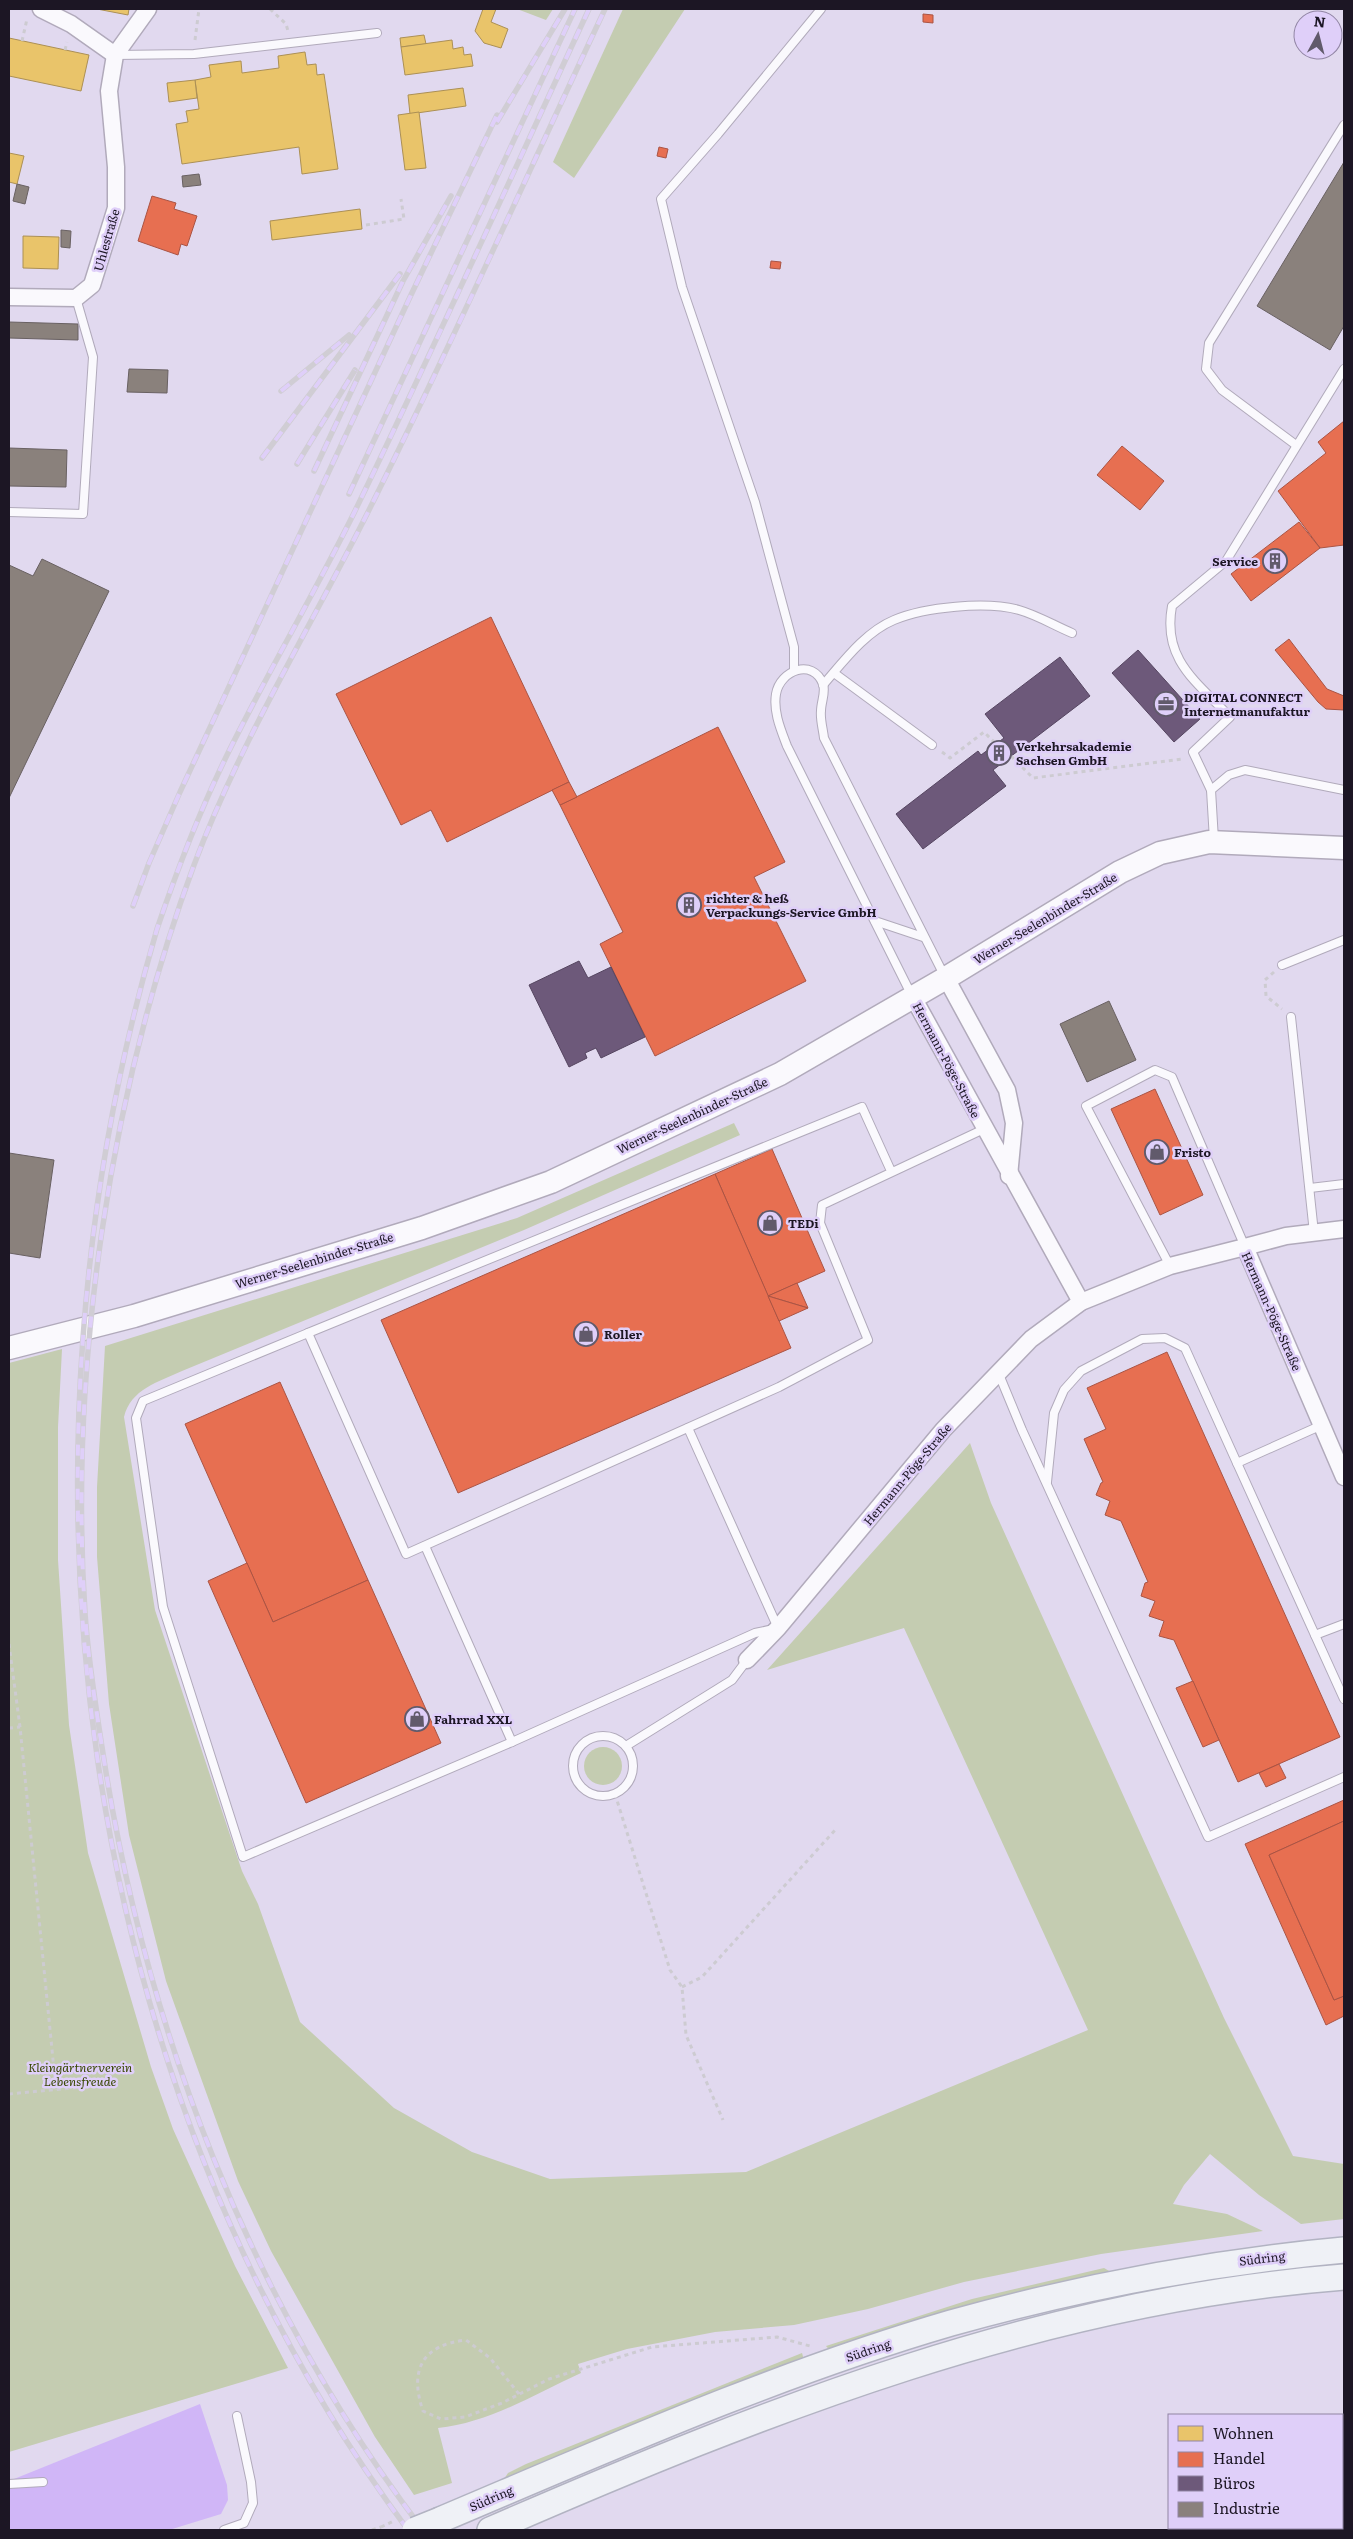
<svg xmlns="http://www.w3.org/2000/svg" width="1353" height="2539" viewBox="0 0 1353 2539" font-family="Literata,serif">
<rect width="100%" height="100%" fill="#e1d9ef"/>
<g fill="#c4ccb1">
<path d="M517,9H553L546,20Z"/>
<path d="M623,9H685L574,178L553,162Z"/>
<path d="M734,1123L740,1135L524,1230L182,1371C158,1382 131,1389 124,1417L155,1610L242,1871L258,1904L300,2022L394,2108L472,2152L550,2179L746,2172L1088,2030L904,1628L767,1670L970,1443L991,1503L1224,2018L1293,2156L1344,2164V2219L1301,2224L1259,2195L1210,2154L1184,2185L1173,2204L1227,2214L1263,2231L1101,2254L964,2282L868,2309L794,2325L715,2332L627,2349L578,2364L581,2373C535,2394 489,2423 438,2428L452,2483L414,2495L375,2437L271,2251L238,2181L166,1981L129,1835L109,1704L97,1557V1487L105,1346L517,1218Z"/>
<path d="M62,1349L58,1427V1560L69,1725L88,1853L151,2067L173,2129L235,2266L288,2368L9,2452V1363Z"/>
<circle cx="603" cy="1766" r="19"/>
<path d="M1104,2268L1111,2272L831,2352L826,2346L972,2299Z"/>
<path d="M802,2353L804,2360L502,2482L508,2473L526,2464Z"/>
</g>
<path fill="#d0b6f7" d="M200,2404L227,2485L228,2500L221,2514L169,2530H9V2481Z"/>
<g fill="#e9c46a" stroke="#ac9055">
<path d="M97,9H129L128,15Z"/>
<path d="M483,9H496L491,22L508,29L501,48L484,43L475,31Z"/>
<path d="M424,35L426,44L401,47L400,38Z"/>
<path d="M9,38L89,55L81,91L9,76Z"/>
<path d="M452,40L453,49L463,47L464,55L471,54L473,66L405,75L401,47Z"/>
<path d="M305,52L307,65L316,64L317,75L324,74L338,169L302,174L299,147L182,164L176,124L188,122L186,111L199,109L195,80L211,77L209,65L241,61L242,73L279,68L278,56Z"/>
<path d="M195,80L197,98L169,102L167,83Z"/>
<path d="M463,88L466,106L410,114L408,95Z"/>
<path d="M419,112L426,168L405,170L398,115Z"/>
<path d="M9,153L24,156L17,184L9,182Z"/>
<path d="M360,209L362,229L272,240L270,221Z"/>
<path d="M23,236L59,237L58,269L23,268Z"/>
</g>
<g fill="#e76f51" stroke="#aa5444">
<path d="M923,14L933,15V23L923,22Z"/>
<path d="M659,147L668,149L666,158L657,156Z"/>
<path d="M152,196L176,203L174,209L197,216L187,246L181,244L178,255L138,241Z"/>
<path d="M771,261L781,262L780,269L770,268Z"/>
<path d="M1344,421V545L1320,548L1278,491L1326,453L1318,442Z"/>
<path d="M1122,446L1164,481L1140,510L1097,475Z"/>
<path d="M1299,522L1320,548L1251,601L1231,574Z"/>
<path d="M491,617L569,782L447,842L431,810L401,825L336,694Z"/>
<path d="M1289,639L1327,689L1344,696V710L1326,709L1318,702L1275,650Z"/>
<path d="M718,727L785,862L754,877L806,981L655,1056L600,944L623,932L560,805Z"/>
<path d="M569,782L577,797L560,805L552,790Z"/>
<path d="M1155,1089L1203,1195L1160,1215L1111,1109Z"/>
<path d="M772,1149L825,1271L768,1296L715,1174Z"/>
<path d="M715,1174L791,1348L458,1493L381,1320Z"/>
<path d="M797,1283L808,1308L768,1296Z"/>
<path d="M768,1296L808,1308L779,1321Z"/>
<path d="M1167,1352L1340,1737L1238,1782L1174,1640L1159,1636L1164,1621L1149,1616L1155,1601L1141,1596L1145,1583L1148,1582L1121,1521L1105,1515L1110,1501L1096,1495L1101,1483L1103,1482L1084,1439L1106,1429L1087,1388Z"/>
<path d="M280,1382L368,1580L273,1622L185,1424Z"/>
<path d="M247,1563L273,1622L368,1580L441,1743L306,1803L208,1581Z"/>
<path d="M1193,1681L1219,1740L1203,1747L1176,1688Z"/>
<path d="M1279,1764L1286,1778L1266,1787L1259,1773Z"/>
<path d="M1344,1800V1821L1269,1855L1334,2000L1344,1996V2016L1326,2025L1245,1844Z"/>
<path d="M1344,1821V1996L1334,2000L1269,1855Z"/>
</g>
<g fill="#6d597a" stroke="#554560">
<path d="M1138,650L1200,719L1174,742L1112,673Z"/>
<path d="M1060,657L1090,696L993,770L1006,786L923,849L896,814L978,751L981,755L1004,738L985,714Z"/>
<path d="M579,961L588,978L611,967L645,1037L601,1058L596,1048L585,1053L587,1058L569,1067L529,985Z"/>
</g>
<g fill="#8a817c" stroke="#696162">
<path d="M1344,162V326L1330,350L1257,306Z"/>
<path d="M199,174L201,185L183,187L182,176Z"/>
<path d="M17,184L29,187L25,204L13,201Z"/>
<path d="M61,230L71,231L70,248L61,247Z"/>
<path d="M9,322L78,324V340L9,338Z"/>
<path d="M129,369L168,370L167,393L127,392Z"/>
<path d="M9,448L67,450L66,487L9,486Z"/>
<path d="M42,559L109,591L9,798V565L33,576Z"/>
<path d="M1109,1001L1136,1060L1087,1082L1060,1024Z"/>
<path d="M9,1153L54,1160L40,1258L9,1253Z"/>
<rect x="1190" y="2528" width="18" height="2"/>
</g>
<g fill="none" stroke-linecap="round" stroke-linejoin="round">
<defs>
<g id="lane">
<path d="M115,55L194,54L377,33"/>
<path d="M1296,445L1222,390L1206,369L1209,343L1344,125"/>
<path d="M9,512L83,514L93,357L76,298"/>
<path d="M794,670V647L755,502L682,287L661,199L718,134L821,9"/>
<path d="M834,673L932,745"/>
<path d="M823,685C843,662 865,632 894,620C925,607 986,601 1019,610C1037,615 1055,626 1072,633"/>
<path d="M1211,790L1229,775L1245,770L1344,790"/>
<path d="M1214,840L1211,790L1193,752L1230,717C1197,682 1162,660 1172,606L1226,561L1344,369"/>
<path d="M875,921L923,937"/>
<path d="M1282,965L1344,940"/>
<path d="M912,996L787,746C781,730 773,712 776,694C780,670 813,658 823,684C826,692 821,702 821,711C820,719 823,729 824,738L945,977"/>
<path d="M1291,1017L1314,1233"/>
<path d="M891,1171L862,1107L308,1333L406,1554L779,1387L868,1340L820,1223L822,1205L984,1129"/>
<path d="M1310,1188L1344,1184"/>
<path d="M1170,1266L1086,1106L1155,1070L1172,1077L1245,1247"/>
<path d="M308,1333L143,1401L136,1418L163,1607L243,1857L512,1742L755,1633L778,1628L688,1428"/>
<path d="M998,1372L1022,1430L1208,1837L1344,1777"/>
<path d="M1237,1463L1344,1699"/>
<path d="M1047,1482L1054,1413L1064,1390L1081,1371L1142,1339L1165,1338L1185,1348L1237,1463L1322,1425"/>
<path d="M425,1546L512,1742"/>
<path d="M1315,1635L1344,1624"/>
<circle cx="603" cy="1766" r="30"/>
<path d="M626,1746L732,1680L747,1660"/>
<path d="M9,2484L43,2482"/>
<path d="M224,2530L244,2523L253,2503L251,2482L237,2416"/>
</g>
<g id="street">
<path d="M41,9L71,24L115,55"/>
<path d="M9,297L76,298L92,285L116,208V167L109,91L115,55L148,9"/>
<path d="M946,978L1007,1090L1014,1123L1009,1176"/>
<path d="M913,997L1081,1302"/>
<path d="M1245,1247L1286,1236L1344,1229"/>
<path d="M747,1660L778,1628L943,1430L1031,1339L1081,1302L1170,1266L1245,1247L1344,1477"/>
</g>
<path id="secondary" d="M9,1348L134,1316L422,1228L551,1182L780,1074L946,978L1120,872L1160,853L1209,842L1344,848"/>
<g id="primary">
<path d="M440,2520C608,2449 776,2374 951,2323C1080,2287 1211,2262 1344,2250"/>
<path d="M490,2530C763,2411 1044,2300 1344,2277"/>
</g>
</defs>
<use href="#lane" stroke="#b1aabb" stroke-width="10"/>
<use href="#street" stroke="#b1aabb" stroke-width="19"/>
<use href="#secondary" stroke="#b1aabb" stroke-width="25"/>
<use href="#primary" stroke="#b2b3c2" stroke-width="28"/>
<g stroke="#cdcbd1" stroke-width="3" stroke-dasharray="4 4" stroke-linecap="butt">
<path d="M270,9L286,24L288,31"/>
<path d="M195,40L199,9"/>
<path d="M22,41L27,19"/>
<path d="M65,50L67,42"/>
<path d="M366,225L404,219L401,199"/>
<path d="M942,752L950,758L984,732L996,744"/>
<path d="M1011,756L1033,778L1183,759"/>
<path d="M1274,972L1265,980L1266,996L1282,1009"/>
<path d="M9,1644L20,1727L56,2090"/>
<path d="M9,1728L20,1727"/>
<path d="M615,1794L670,1970L682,1987L686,2035L723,2120"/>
<path d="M682,1987L702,1977L836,1829"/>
<path d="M9,2094L93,2086"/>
<path d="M519,2394L490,2358L466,2340C422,2345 409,2370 423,2411L441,2419L465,2417L502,2403L549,2379L652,2347L777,2337L810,2346"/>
<path d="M372,2530L381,2527"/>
</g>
<use href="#lane" stroke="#faf9fd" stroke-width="8"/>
<use href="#street" stroke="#faf9fd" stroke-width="16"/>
<use href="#secondary" stroke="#faf9fd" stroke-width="22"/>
<use href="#primary" stroke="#eff1f6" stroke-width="25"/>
<defs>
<g id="rail">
<path d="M497,122L565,9"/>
<path d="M281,391L349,335"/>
<path d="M262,458L400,274"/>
<path d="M297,464L355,370"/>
<path d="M314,471L403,281L451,196"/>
<path d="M349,494L575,9"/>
<path d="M133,906L149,863L180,792L410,297L497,115"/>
<path d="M408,2530C72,2078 0,1463 157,929C177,870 200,810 228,753C268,672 314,594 354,513C435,346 511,177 589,9"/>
<path d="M423,2530C251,2304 144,2027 102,1747C95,1702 88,1658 85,1613C69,1368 109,1095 194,865C240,742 309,630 368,512C451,346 526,177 605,9"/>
</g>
</defs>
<use href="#rail" stroke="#d0cdd4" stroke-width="5.5"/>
<use href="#rail" stroke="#dfcff9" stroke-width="4" stroke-dasharray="11" stroke-linecap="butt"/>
<defs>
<path id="primary-bridge" d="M415,2530L440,2520"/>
</defs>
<use href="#primary-bridge" stroke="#b2b3c2" stroke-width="28" stroke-linecap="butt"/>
<path stroke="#cdcbd1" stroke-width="3" stroke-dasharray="4 4" stroke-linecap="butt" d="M381,2527L394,2521"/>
<use href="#primary-bridge" stroke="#eff1f6" stroke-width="25"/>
</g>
<defs>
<symbol id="building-ring" viewBox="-11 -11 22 22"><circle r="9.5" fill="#dfcff9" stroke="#615a6b" stroke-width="1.5"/><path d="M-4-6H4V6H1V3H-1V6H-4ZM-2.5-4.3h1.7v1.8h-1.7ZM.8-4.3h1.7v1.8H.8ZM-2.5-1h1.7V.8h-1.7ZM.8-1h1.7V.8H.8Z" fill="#615a6b"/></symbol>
<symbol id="office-ring" viewBox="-11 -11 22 22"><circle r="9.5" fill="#dfcff9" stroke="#615a6b" stroke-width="1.5"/><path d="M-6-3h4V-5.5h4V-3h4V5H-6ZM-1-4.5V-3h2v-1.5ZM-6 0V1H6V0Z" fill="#615a6b"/></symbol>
<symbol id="shop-ring" viewBox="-11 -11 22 22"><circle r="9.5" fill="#dfcff9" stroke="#615a6b" stroke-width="1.5"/><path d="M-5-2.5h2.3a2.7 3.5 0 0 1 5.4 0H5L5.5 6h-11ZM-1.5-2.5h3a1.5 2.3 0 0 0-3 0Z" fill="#615a6b"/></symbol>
</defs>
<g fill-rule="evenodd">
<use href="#building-ring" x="1261" y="547" width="28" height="28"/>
<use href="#office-ring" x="1152" y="690" width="28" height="28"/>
<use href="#building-ring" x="985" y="739" width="28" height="28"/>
<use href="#building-ring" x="675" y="891" width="28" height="28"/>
<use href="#shop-ring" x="1143" y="1138" width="28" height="28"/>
<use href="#shop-ring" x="756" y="1209" width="28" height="28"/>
<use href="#shop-ring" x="572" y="1320" width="28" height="28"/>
<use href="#shop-ring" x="403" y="1705" width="28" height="28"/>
</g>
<g text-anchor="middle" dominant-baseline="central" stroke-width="5" stroke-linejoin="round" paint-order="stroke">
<g font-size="12" fill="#1c1624" stroke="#dfcff9">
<text transform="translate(106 240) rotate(-74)">Uhlestraße</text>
<text transform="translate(1045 918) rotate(-31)">Werner-Seelenbinder-Straße</text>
<text transform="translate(947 1060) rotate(62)">Hermann-Pöge-Straße</text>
<text transform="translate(692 1115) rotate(-25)">Werner-Seelenbinder-Straße</text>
<text transform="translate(314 1260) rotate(-17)">Werner-Seelenbinder-Straße</text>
<text transform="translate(1272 1311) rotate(66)">Hermann-Pöge-Straße</text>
<text transform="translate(907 1474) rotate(-50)">Hermann-Pöge-Straße</text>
<text transform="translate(1262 2258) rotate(-7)">Südring</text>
<text transform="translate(868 2350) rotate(-19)">Südring</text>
<text transform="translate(491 2498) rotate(-23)">Südring</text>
</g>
<g font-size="12" font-weight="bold" fill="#1c1624" stroke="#dfcff9" text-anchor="start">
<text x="1258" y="561" text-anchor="end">Service</text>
<text x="1184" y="697">DIGITAL CONNECT<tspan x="1184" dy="14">Internetmanufaktur</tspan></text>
<text x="1016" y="746">Verkehrsakademie<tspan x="1016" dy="14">Sachsen GmbH</tspan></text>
<text x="706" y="898">richter &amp; heß<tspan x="706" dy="14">Verpackungs-Service GmbH</tspan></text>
<text x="1174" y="1152">Fristo</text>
<text x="788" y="1223">TEDi</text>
<text x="604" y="1334">Roller</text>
<text x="434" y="1719">Fahrrad XXL</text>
</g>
<g font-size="12" font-style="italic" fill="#384701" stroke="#dfcff9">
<text x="80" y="2067">Kleingärtnerverein<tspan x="80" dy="14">Lebensfreude</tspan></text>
</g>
</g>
<rect width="1353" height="2539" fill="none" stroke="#1c1624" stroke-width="20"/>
<rect x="1168" y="2414" width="175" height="115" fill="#dfcff9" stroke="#9185a4"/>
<rect x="1178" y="2426" width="25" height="15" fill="#e9c46a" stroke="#9185a4"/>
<text x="1213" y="2439" font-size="15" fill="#1c1624">Wohnen</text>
<rect x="1178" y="2452" width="25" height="15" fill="#e76f51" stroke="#9185a4"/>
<text x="1213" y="2464" font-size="15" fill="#1c1624">Handel</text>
<rect x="1178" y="2476" width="25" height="15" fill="#6d597a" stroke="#9185a4"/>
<text x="1213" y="2489" font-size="15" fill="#1c1624">Büros</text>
<rect x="1178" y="2502" width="25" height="15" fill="#8a817c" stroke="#9185a4"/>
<text x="1213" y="2514" font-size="15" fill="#1c1624">Industrie</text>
<g transform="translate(1318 35) rotate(7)"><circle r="24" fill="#dfcff9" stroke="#9185a4"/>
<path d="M0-4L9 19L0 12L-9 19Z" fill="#615a6b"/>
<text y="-8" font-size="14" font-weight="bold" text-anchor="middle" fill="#1c1624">N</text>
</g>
</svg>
